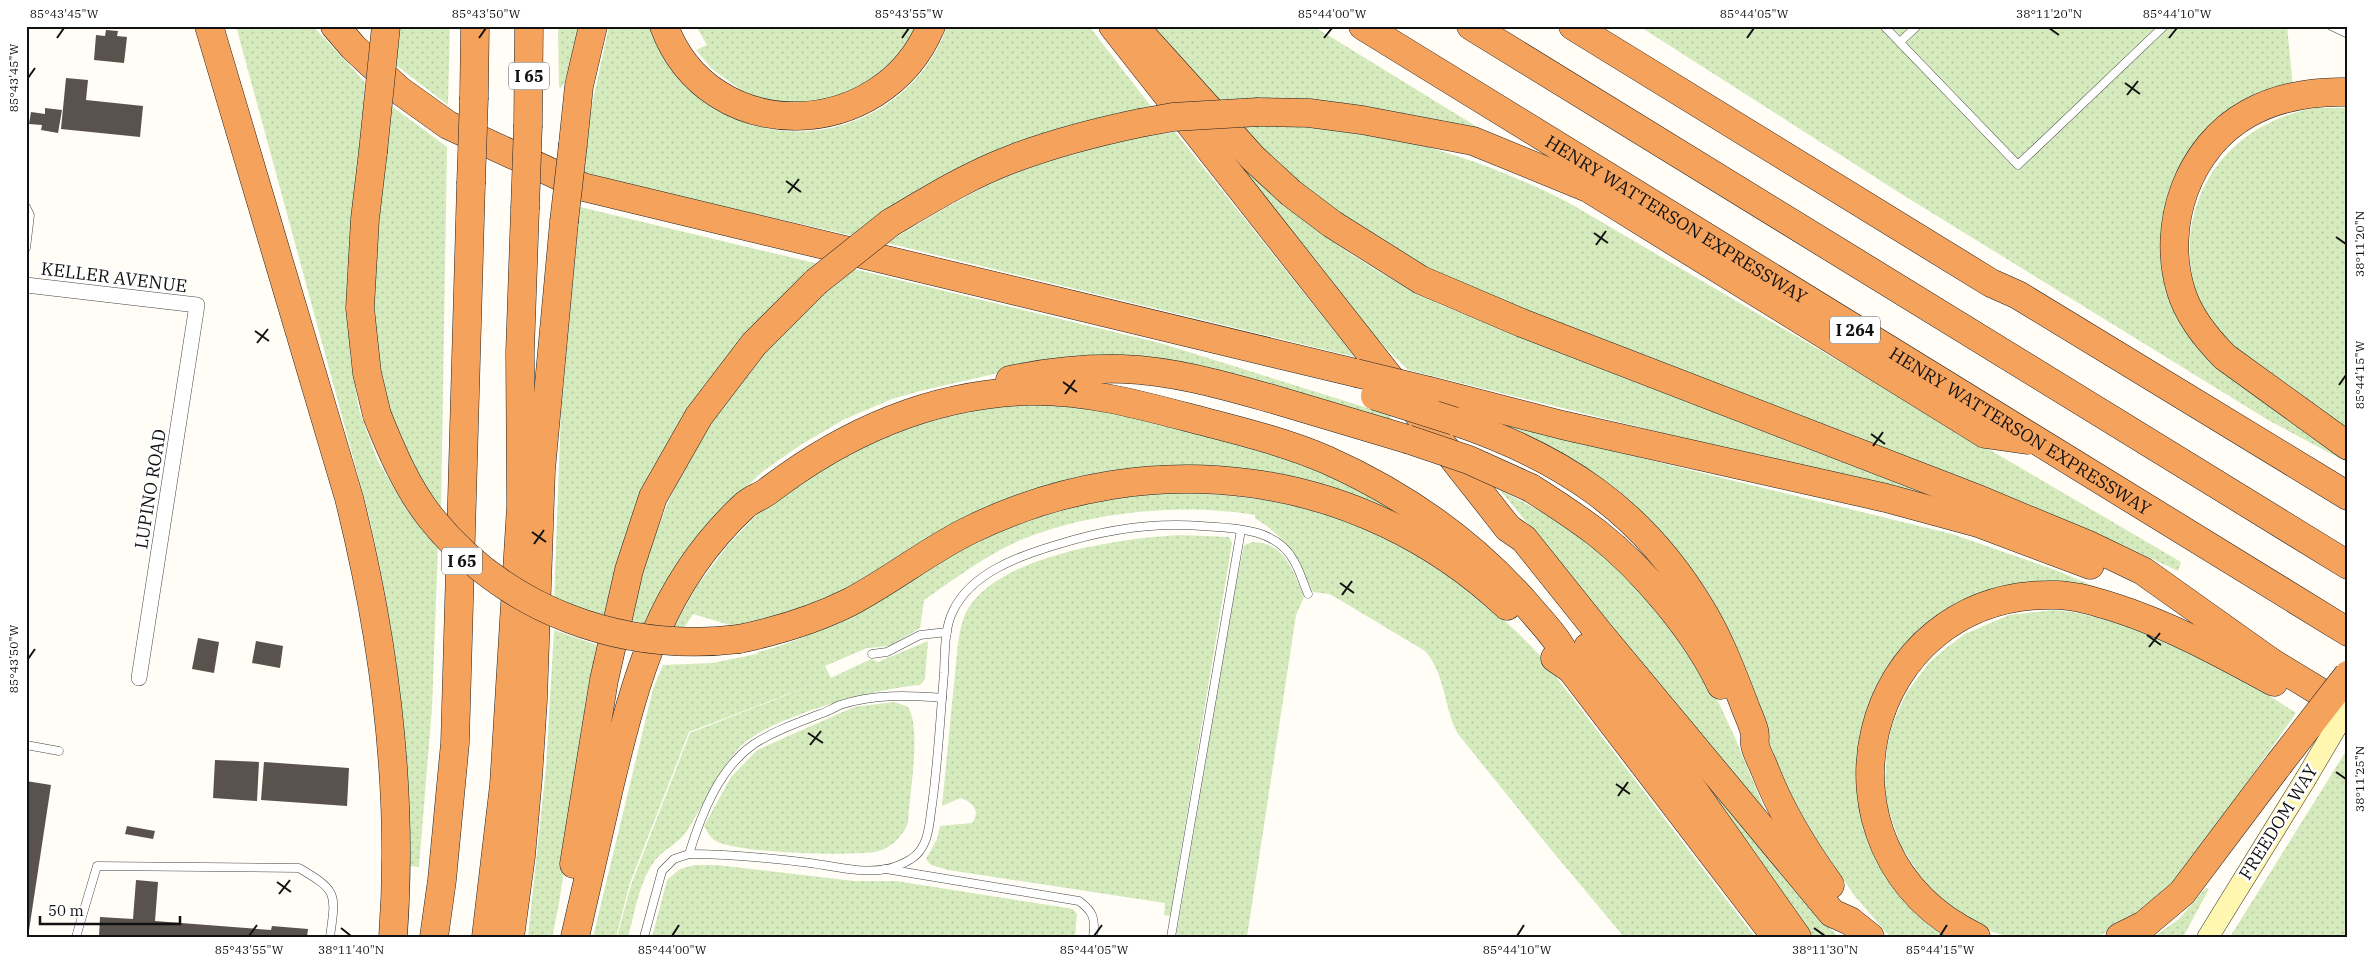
<svg xmlns="http://www.w3.org/2000/svg" width="2374" height="963" viewBox="0 0 2374 963" font-family="'IBM Plex Serif',serif">
<defs>
<pattern id="grass-dots" width="8" height="8" patternUnits="userSpaceOnUse" patternTransform="scale(1.25)"><rect width="8" height="8" fill="#d5ebbd"/><path d="M2 2h.1M6 6h.1" fill="none" stroke="#b6c8a1" stroke-width="1.8" stroke-linecap="round"/></pattern>
</defs>
<rect width="100%" height="100%" fill="#fffdf5"/>
<g fill="url(#grass-dots)">
<path d="M236,26H313L365,82L351,297L350,354L359,410L377,459L402,502L438,547L432,708L419,867L409,866C411,747 395,629 368,512Z"/>
<path d="M396,26H450L448,105L393,63Z"/>
<path d="M558,26H581L565,81L561,88L559,87Z"/>
<path d="M609,26H651C669,67 700,106 743,122C825,152 919,109 947,26H1089L1153,109L854,236L690,199L583,172L588,123Z"/>
<path d="M696,26H916L903,51L862,87L845,94L809,103H787L747,94L712,69L696,50L707,45Z"/>
<path d="M1147,26H1313L1500,141L1215,102Z"/>
<path d="M1639,26H2287L2293,87L2193,156L2168,282L2340,455L2339,458L2268,420L1903,195Z"/>
<path d="M389,104L447,147L441,510L410,462L381,391L373,334L377,235Z"/>
<path d="M2315,108H2348V433C2321,414 2295,394 2268,375C2256,366 2241,358 2232,347C2222,337 2214,325 2206,314C2195,298 2191,275 2190,256C2187,178 2241,121 2315,108Z"/>
<path d="M1238,126C1263,126 1289,123 1314,126C1405,135 1490,162 1571,204L2181,562L2178,571L2125,546L2075,526L1451,286L1337,217Z"/>
<path d="M1175,132L1355,357L887,243C931,216 976,188 1024,169C1072,149 1124,139 1175,132Z"/>
<path d="M1241,162C1261,180 1280,199 1301,216C1342,252 1392,281 1441,305L1924,494L1781,462L1408,370L1373,335L1238,164Z"/>
<path d="M580,207L819,264L775,303L756,326L604,619L554,600L561,412Z"/>
<path d="M854,269L1160,343L1390,415L1394,424L1237,379L1003,372L920,391L892,399L845,419L802,444L762,472L726,506L667,581L643,628L626,624C634,599 641,573 650,548C680,464 729,384 793,321C811,302 833,286 854,269Z"/>
<path d="M1017,403L1061,404L1124,413L1298,461L1355,486L1433,534L1136,471L798,616L733,626L693,614L682,631H672L697,586L728,545L765,506L823,463L935,416Z"/>
<path d="M1506,425L1952,534L2058,571L2114,595L1997,593L1874,703L1884,869L1910,905L1929,925L1946,937H1890L1854,895L1819,844L1803,817L1788,789L1751,697L1710,605L1506,427Z"/>
<path d="M1500,490C1523,502 1545,513 1567,527C1625,565 1674,623 1708,683C1732,725 1748,771 1767,815Z"/>
<path d="M1173,492C1260,495 1344,508 1420,554C1435,563 1448,576 1462,586C1491,608 1517,630 1541,657L1755,937H1624L1548,846L1458,734C1443,706 1446,675 1425,651L1340,600L1329,594L1313,592C1296,555 1290,541 1255,518V515C1181,502 1083,512 1014,543C982,558 953,580 924,600L920,628L890,646L867,648L825,666L831,678L871,659L878,662L928,641L925,679L920,685C877,688 773,716 742,745C718,770 705,802 687,831C678,844 662,850 654,862C639,882 635,913 628,937H617L631,885L690,733L817,683L689,732L630,883L616,937H593L653,689L663,665L712,663L757,654L758,652C841,631 893,586 966,547C1031,513 1100,497 1173,492Z"/>
<path d="M1180,535L1229,537L1232,543L1170,916L1164,915L1165,903L948,870L931,865L926,859L937,839L940,826L972,823C981,811 973,802 960,798L942,806L958,643C960,631 962,618 969,607C1002,555 1122,538 1180,535Z"/>
<path d="M1253,542C1286,543 1293,571 1304,597L1296,615L1247,937H1176L1235,590L1244,545Z"/>
<path d="M2055,610L2079,613L2126,625L2222,665L2296,713L2178,880L2118,929L2093,937H2009L1993,932L1976,925L1931,892L1901,846L1888,809L1885,789L1887,748L1892,725L1907,692L1929,663L1946,648L1965,634L2009,615Z"/>
<path d="M554,630L600,646L558,909L552,937H528L546,767Z"/>
<path d="M895,702L908,707C922,729 909,795 908,823C903,836 892,847 879,851C854,857 736,853 716,841C710,838 707,831 704,826L731,777L757,750L854,707Z"/>
<path d="M2348,748V937H2230Z"/>
<path d="M1709,789H1711L1838,937H1811Z"/>
<path d="M695,865H717L854,881H896L1061,907L1073,909L1077,914L1075,937H652L667,880L680,869Z"/>
<path d="M2206,888L2209,889L2183,937H2154L2179,919Z"/>
</g>
<g fill="#5a524d">
<path d="M106,30L118,31L117,36L127,37L124,63L94,60L96,35L105,36Z"/>
<path d="M66,78L88,80L86,100L143,106L140,137L61,129Z"/>
<path d="M45,108L62,110L58,133L41,130L42,125L29,124L31,112L45,114Z"/>
<path d="M198,638L219,642L214,673L192,669Z"/>
<path d="M256,641L283,646L280,668L252,663Z"/>
<path d="M215,760L259,762L257,801L213,798Z"/>
<path d="M264,762L349,768L347,806L261,800Z"/>
<path d="M26,781L51,785L28,937H26Z"/>
<path d="M127,826L155,831L153,839L125,834Z"/>
<path d="M136,880L158,882L155,921L271,930L272,926L308,929L307,937H99L100,917L133,919Z"/>
</g>
<g fill="none" stroke-linecap="round" stroke-linejoin="round">
<defs>
<g id="lane">
<path d="M1884,26L2018,165L2164,26"/>
<path d="M2331,26L2348,34"/>
<path d="M1900,42L1917,26"/>
<path d="M26,207L30,215L26,248"/>
<path d="M872,654L887,652L920,635L947,632"/>
<path d="M26,745L59,751"/>
<path d="M689,854C701,815 719,768 754,744C774,731 797,723 820,714C827,712 833,708 840,705C874,694 907,695 942,698"/>
<path d="M886,869L1079,901C1093,911 1096,919 1093,937"/>
<path d="M76,937L97,866L299,868C338,891 336,893 330,937"/>
<path d="M644,937L662,871L674,859L689,854C730,854 770,858 810,863C834,866 863,874 886,869C893,868 905,863 911,859C927,849 929,829 931,812C938,766 940,719 944,673C945,653 944,629 953,611C971,573 1019,556 1056,545C1103,530 1153,522 1202,526C1234,528 1277,528 1294,561C1300,571 1303,583 1308,594"/>
<path d="M1171,937L1241,530"/>
</g>
<path id="street" d="M26,285L197,305L139,678"/>
<path id="secondary" d="M2208,937L2305,780"/>
<g id="highway">
<path d="M209,26L349,498C385,642 404,788 393,937"/>
<path d="M335,26L353,47L399,90L448,125L583,187L1356,373"/>
<path d="M664,26C709,148 882,144 931,26"/>
<path d="M1113,26L1508,528L1524,539L1600,634L1832,913L1850,921L1870,937"/>
<path d="M1134,26L1253,158L1291,193L1332,224L1421,280L1522,323L1973,497L2091,546L2143,571L2271,662"/>
<path id="s1" d="M1363,26L2348,632"/>
<path d="M1471,26L2348,565"/>
<path d="M1573,26L1991,283L2018,295L2348,496"/>
<path d="M2348,92C2313,91 2280,96 2249,113C2187,147 2161,226 2181,291C2189,317 2206,338 2225,357L2348,446"/>
<path d="M474,97L475,26"/>
<path d="M1258,112L1309,113L1362,120L1473,141L1588,188L1985,434L2027,440"/>
<path d="M528,125L529,26"/>
<path d="M573,144L579,86L593,26"/>
<path d="M373,152L365,219L360,308L367,373L377,415"/>
<path d="M890,223C929,200 969,175 1012,159C1054,143 1097,132 1140,123"/>
<path d="M1010,380C1048,372 1085,368 1123,369C1176,371 1226,386 1276,400C1319,413 1363,426 1407,439"/>
<path d="M1430,391L1562,425L1886,498L1978,523L2090,565"/>
<path d="M1454,421C1561,457 1642,510 1701,609C1720,640 1733,675 1746,709C1749,716 1752,723 1754,730C1756,735 1754,740 1755,745C1757,754 1762,762 1765,770C1781,812 1804,849 1830,885"/>
<path d="M1531,488C1553,502 1576,517 1597,533C1643,569 1696,632 1721,685"/>
<path d="M739,639C777,631 814,620 850,602C892,580 930,549 972,529C1152,442 1361,469 1507,606"/>
<path d="M1588,647L1675,764L1797,937"/>
<path d="M2256,653L2348,709"/>
<path d="M1555,658L1571,669L1776,937"/>
<path d="M574,864L604,680L629,570L653,497L699,416L754,344L816,282"/>
<path d="M434,937L442,880L455,743L471,184"/>
<path d="M486,937L504,785L521,506L520,352L525,209"/>
<path d="M510,937L521,856L528,778L533,700L541,470L564,222"/>
<path d="M575,937C587,886 598,835 610,784C636,677 660,584 744,506C751,499 760,497 768,491C845,432 930,394 1029,391C1085,390 1137,404 1190,418C1236,430 1283,441 1327,460C1403,494 1472,542 1527,605C1543,624 1564,644 1571,669"/>
<path d="M1976,937C1797,851 1859,589 2057,595C2078,596 2097,602 2116,608C2172,626 2222,654 2274,682"/>
<path d="M2120,937L2144,925L2182,893L2279,764"/>
</g>
</defs>
<use href="#lane" stroke="#444" stroke-width="9"/>
<use href="#street" stroke="#444" stroke-width="16"/>
<use href="#secondary" stroke="#333" stroke-width="22"/>
<use href="#highway" stroke="#222" stroke-width="29"/>
<use href="#lane" stroke="#fff" stroke-width="8"/>
<use href="#street" stroke="#fff" stroke-width="15"/>
<use href="#secondary" stroke="#fff6b0" stroke-width="21"/>
<use href="#highway" stroke="#f5a25d" stroke-width="28"/>
<defs>
<path id="secondary-bridge" d="M2305,780L2348,707"/>
<g id="highway-bridge">
<path d="M1140,123L1173,117L1258,112"/>
<path d="M373,152L386,26"/>
<path d="M471,184L474,97"/>
<path d="M525,209L528,125"/>
<path d="M564,222L573,144"/>
<path d="M816,282L890,223"/>
<path d="M1356,373L1430,391"/>
<path d="M1375,396L1454,421"/>
<path d="M377,415C391,450 407,488 431,518C506,611 622,653 739,639"/>
<path d="M1407,439L1469,460L1531,488"/>
<path d="M2279,764L2348,675"/>
</g>
</defs>
<use href="#secondary-bridge" stroke="#333" stroke-width="22" stroke-linecap="butt"/>
<use href="#highway-bridge" stroke="#222" stroke-width="29" stroke-linecap="butt"/>
<use href="#secondary-bridge" stroke="#fff6b0" stroke-width="21"/>
<use href="#highway-bridge" stroke="#f5a25d" stroke-width="28"/>
</g>
<path fill="none" stroke="#111" stroke-width="2" d="M2049,28L2059,35M57,38L64,28M479,38L486,28M902,38L909,28M1324,38L1332,28M1747,38L1754,28M2169,38L2177,28M28,78L35,68M2125,83L2140,94M2127,95L2138,81M786,181L801,192M788,193L799,179M1594,233L1608,243M2336,237L2346,244M1596,245L1606,231M255,331L269,341M257,343L268,329M1063,382L1077,392M2339,385L2346,375M1065,394L1075,380M1871,434L1885,444M1873,446L1883,432M532,532L546,542M534,544L544,530M1340,583L1354,593M1342,595L1352,581M2147,635L2161,645M2149,647L2160,633M28,659L35,649M808,733L823,743M810,745L821,731M2336,772L2346,779M1616,784L1630,794M1618,796L1628,782M277,882L291,892M279,894L290,880M341,928L351,936M1814,928L1825,936M249,936L257,925M672,936L679,925M1094,936L1102,925M1517,936L1524,925M1940,936L1947,925"/>
<g text-anchor="middle" dominant-baseline="central" stroke-width="5" stroke-linejoin="round" paint-order="stroke">
<g fill="#fff" stroke="#585858" stroke-width="1">
<rect x="509" y="62.5" width="40" height="27" rx="4"/>
<rect x="1830" y="316.5" width="50" height="27" rx="4"/>
<rect x="442" y="547.5" width="40" height="27" rx="4"/>
</g>
<g font-size="16" font-weight="bold" fill="#111">
<text x="529" y="76">I 65</text>
<text x="1855" y="330">I 264</text>
<text x="462" y="561">I 65</text>
</g>
<g font-size="18" fill="#111" stroke="#fff">
<text stroke="none"><textPath href="#s1" startOffset="368">HENRY WATTERSON EXPRESSWAY</textPath></text>
<text transform="translate(114 277) rotate(7)">KELLER AVENUE</text>
<text stroke="none"><textPath href="#s1" startOffset="772">HENRY WATTERSON EXPRESSWAY</textPath></text>
<text transform="translate(150 489) rotate(-81)">LUPINO ROAD</text>
<text transform="translate(2278 822) rotate(-58)">FREEDOM WAY</text>
</g>
</g>
<rect width="2374" height="963" fill="none" stroke="#ffffff" stroke-width="55"/>
<path d="M40 916v8h140v-8" fill="none" stroke="#111111" stroke-width="2.5"/>
<text x="48" y="916" font-size="15" fill="#111111" stroke="#ffffff" stroke-width="4" paint-order="stroke">50 m</text>
<rect x="28" y="28" width="2318" height="908" fill="none" stroke="#111" stroke-width="2"/>
<g font-size="12" text-anchor="middle" fill="#111">
<text x="64" y="18">85°43'45"W</text>
<text x="486" y="18">85°43'50"W</text>
<text x="909" y="18">85°43'55"W</text>
<text x="1332" y="18">85°44'00"W</text>
<text x="1754" y="18">85°44'05"W</text>
<text x="2049" y="18">38°11'20"N</text>
<text x="2177" y="18">85°44'10"W</text>
<text transform="translate(14 78) rotate(-90)" y="4">85°43'45"W</text>
<text transform="translate(2360 244) rotate(-90)" y="4">38°11'20"N</text>
<text transform="translate(2360 375) rotate(-90)" y="4">85°44'15"W</text>
<text transform="translate(14 659) rotate(-90)" y="4">85°43'50"W</text>
<text transform="translate(2360 779) rotate(-90)" y="4">38°11'25"N</text>
<text x="249" y="954">85°43'55"W</text>
<text x="351" y="954">38°11'40"N</text>
<text x="672" y="954">85°44'00"W</text>
<text x="1094" y="954">85°44'05"W</text>
<text x="1517" y="954">85°44'10"W</text>
<text x="1825" y="954">38°11'30"N</text>
<text x="1940" y="954">85°44'15"W</text>
</g>
</svg>
